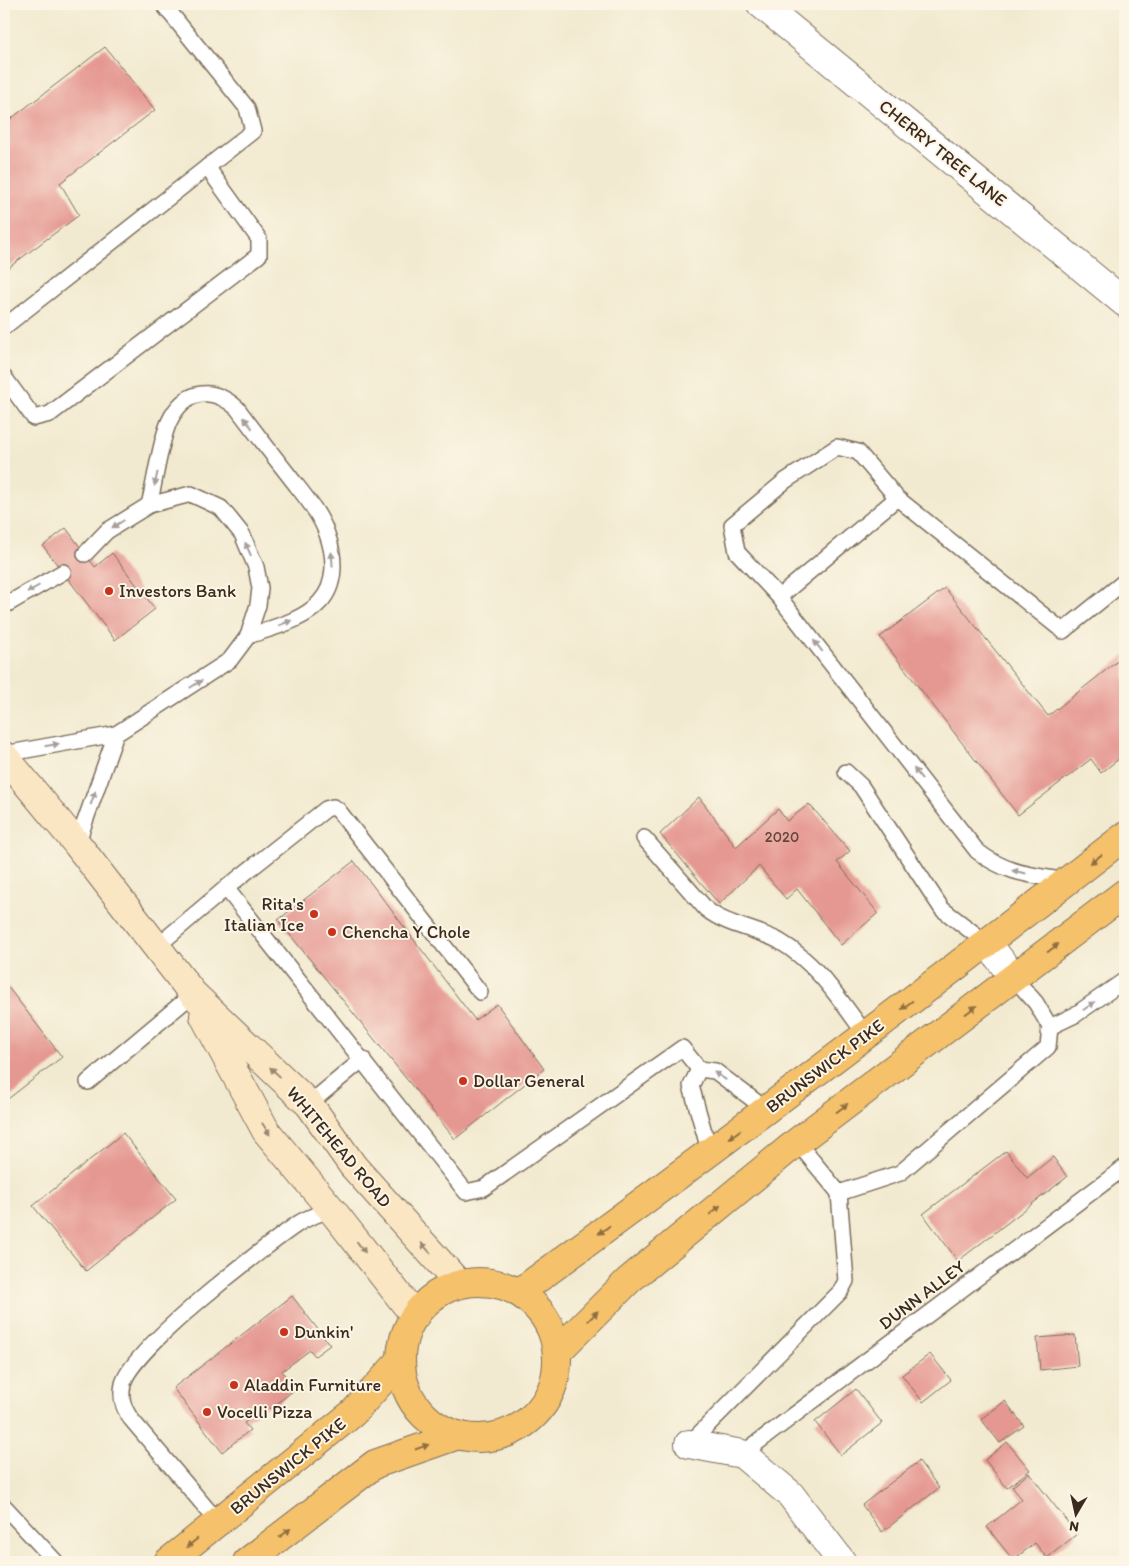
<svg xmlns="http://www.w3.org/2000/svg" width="1129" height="1566" viewBox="0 0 1129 1566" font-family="Itim,sans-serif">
<rect width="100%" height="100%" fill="#fcf5e5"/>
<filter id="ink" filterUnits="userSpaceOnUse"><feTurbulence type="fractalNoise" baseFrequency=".02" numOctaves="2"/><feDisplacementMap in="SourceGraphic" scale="10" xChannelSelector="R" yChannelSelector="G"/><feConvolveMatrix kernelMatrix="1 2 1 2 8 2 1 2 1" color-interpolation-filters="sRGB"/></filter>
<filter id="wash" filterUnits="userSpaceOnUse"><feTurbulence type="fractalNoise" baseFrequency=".0096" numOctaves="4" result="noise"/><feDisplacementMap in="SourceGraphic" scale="20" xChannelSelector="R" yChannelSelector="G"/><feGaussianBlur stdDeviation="1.12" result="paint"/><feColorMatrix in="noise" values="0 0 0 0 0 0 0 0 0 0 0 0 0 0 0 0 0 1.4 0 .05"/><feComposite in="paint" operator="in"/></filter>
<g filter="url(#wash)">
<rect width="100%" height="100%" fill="#f2ead0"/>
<g id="blocks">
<g fill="#e59791">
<path d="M105,47L155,110L60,183L79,215L4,271V115L8,121Z"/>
<path d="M66,528L95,567L112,553L155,609L115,640L43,546Z"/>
<path d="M945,588L1048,716L1125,655V754L1101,773L1091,759L1018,815L880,637Z"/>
<path d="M699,797L736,847L778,809L787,821L809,804L850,851L837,862L878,913L841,945L797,889L786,899L759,866L719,904L660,834Z"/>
<path d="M354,861L475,1020L497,1004L544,1069L455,1139L278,920Z"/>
<path d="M4,982L62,1057L4,1102Z"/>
<path d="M123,1133L176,1199L86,1271L33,1206Z"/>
<path d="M1006,1151L1027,1178L1053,1157L1067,1177L958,1261L923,1214Z"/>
<path d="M292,1296L330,1345L315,1356L310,1350L282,1371L294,1390L270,1409L267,1405L244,1423L250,1430L222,1452L173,1388Z"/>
<path d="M1075,1335L1078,1366L1040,1370L1037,1338Z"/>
<path d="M930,1354L951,1380L923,1402L902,1375Z"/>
<path d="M856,1389L882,1423L841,1455L815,1422Z"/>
<path d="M1005,1401L1024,1426L1000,1443L981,1419Z"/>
<path d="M1007,1442L1030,1470L1007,1488L985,1460Z"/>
<path d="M919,1461L939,1488L882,1532L862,1505Z"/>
<path d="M1029,1473L1077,1534L1047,1558L1035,1543L1013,1560L987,1527L1022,1499L1012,1487Z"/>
</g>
</g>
</g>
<g filter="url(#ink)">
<use href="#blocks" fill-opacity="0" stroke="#7b6d5c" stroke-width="1"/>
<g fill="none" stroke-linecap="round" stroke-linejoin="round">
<defs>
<g id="service">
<path d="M4,327L253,131L247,108L163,4"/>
<path d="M4,377L34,418L50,414L259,255V239L207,167"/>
<path d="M149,505C155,482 160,442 169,422C184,390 211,385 237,408C254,431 272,454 290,477C303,494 320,513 327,534C335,556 337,584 320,602C303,621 271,628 248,636"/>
<path d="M779,597L737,552L732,525L785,481L837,447L858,452L897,498"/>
<path d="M4,606L63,572"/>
<path d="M4,754L116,734"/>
<path d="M846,772L861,786L942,909L988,944"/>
<path d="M644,838L706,909C727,926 755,928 779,941C817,963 840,1000 866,1035"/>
<path d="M77,844L116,734L230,660L248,636L258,605L260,588L256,567L242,534L221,508L191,494L149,505L107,531L85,554"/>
<path d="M1067,881C1032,875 1006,874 977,851L779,597L897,498L1063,631L1125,581"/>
<path d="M226,888L326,809L333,807L338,810L480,992"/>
<path d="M155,948L226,888L466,1192L484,1188L682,1048L699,1069L715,1071L767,1110"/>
<path d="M1050,1027L1075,1015L1125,980"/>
<path d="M699,1069L691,1086L710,1153"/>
<path d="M88,1082L193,994"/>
<path d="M309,1104L363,1059"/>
<path d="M797,1142L839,1193L900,1173L1048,1047L1050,1027L1036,1003L1014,978"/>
<path d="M689,1444L840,1292L846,1281L839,1193"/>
<path d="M742,1454L1125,1167"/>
<path d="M4,1506L56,1562"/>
<path d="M218,1522L131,1419C123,1408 120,1398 123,1384C131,1349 265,1246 299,1223C309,1217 321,1213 331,1209"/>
</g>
<g id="minor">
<path d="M761,4L1125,303"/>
<path d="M988,944L1014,978"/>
<path d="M689,1444L742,1454L790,1494L842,1562"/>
</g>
<g id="secondary">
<path d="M4,756L77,844L193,994L309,1104L353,1166L459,1284"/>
<path d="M204,1016L266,1131L331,1209L415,1316"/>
</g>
<g id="primary">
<circle cx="479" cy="1360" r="78"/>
<path d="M521,1291C725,1142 926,991 1125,836"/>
<path d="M558,1351L629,1280L797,1142L1125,893"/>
<path d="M168,1562L353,1413L400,1361"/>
<path d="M247,1562L375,1464L458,1435"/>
</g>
</defs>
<use href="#service" stroke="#7b6d5c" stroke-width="18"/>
<use href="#minor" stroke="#7b6d5c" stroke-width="30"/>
<use href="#secondary" stroke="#7b6d5c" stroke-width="30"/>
<use href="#primary" stroke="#7b6d5c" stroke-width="30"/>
<use href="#service" stroke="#fff" stroke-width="15"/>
<use href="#minor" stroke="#fff" stroke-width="28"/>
<use href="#secondary" stroke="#fbe6c4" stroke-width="28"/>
<use href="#primary" stroke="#f5c16b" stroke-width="28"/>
</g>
<defs><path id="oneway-solid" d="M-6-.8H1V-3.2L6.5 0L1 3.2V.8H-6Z" transform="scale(1.25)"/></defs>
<g fill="#a79f9a">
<use href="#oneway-solid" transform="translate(248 423) rotate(-128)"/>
<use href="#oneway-solid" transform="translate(156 479) rotate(103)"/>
<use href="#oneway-solid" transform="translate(118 524) rotate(148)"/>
<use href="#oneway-solid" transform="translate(248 549) rotate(-114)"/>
<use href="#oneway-solid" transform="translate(332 559) rotate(-95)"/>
<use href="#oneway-solid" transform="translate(33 589) rotate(150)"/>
<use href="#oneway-solid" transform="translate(285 623) rotate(-22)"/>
<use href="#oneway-solid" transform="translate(818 646) rotate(-128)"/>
<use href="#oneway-solid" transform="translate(196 684) rotate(-32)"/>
<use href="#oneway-solid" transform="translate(52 745) rotate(-10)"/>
<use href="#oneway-solid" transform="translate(918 774) rotate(-128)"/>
<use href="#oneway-solid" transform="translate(93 798) rotate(-71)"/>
<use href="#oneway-solid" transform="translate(1019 872) rotate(-168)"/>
<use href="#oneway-solid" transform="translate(1089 1006) rotate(-35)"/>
<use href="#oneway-solid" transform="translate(720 1076) rotate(-147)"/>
</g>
<g fill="#8f6e41">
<use href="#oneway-solid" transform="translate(1096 859) rotate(142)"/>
<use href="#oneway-solid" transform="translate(1053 948) rotate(-37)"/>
<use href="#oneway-solid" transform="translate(907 1005) rotate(143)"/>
<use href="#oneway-solid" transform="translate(971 1010) rotate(-37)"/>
<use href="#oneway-solid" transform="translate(842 1108) rotate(-37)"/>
<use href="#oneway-solid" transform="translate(735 1134) rotate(143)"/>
<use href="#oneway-solid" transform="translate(715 1210) rotate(-40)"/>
<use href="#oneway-solid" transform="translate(604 1230) rotate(144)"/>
<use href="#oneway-solid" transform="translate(593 1316) rotate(-45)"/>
<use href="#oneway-solid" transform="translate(422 1447) rotate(-19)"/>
<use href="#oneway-solid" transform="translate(285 1533) rotate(-38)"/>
<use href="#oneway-solid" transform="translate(192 1543) rotate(141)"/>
</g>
<g fill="#9b8871">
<use href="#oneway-solid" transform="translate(275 1072) rotate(-137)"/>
<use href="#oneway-solid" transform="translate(266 1129) rotate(57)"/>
<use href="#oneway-solid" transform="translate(361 1247) rotate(52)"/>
<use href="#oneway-solid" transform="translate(426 1248) rotate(-132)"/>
</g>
</g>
<g fill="#c8321e" stroke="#fcf5e5" stroke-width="2">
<circle cx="109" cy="591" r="5"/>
<circle cx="314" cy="914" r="5"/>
<circle cx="332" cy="932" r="5"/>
<circle cx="463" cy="1081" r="5"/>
<circle cx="284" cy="1332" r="5"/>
<circle cx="234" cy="1385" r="5"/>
<circle cx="207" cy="1412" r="5"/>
</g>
<g text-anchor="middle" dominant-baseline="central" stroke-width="4" stroke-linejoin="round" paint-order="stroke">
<g font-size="15" fill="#66453b">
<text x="782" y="837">2020</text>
</g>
<g font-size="18" fill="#3b2a1e" stroke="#fcf5e5">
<text transform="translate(943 153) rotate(39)">CHERRY TREE LANE</text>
<text transform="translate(825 1066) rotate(-37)">BRUNSWICK PIKE</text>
<text transform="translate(339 1147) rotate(50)">WHITEHEAD ROAD</text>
<text transform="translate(922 1295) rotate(-37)">DUNN ALLEY</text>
<text transform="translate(288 1466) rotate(-39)">BRUNSWICK PIKE</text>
</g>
<g font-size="18" fill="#3b2a1e" stroke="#fcf5e5" text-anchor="start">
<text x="119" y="591">Investors Bank</text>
<text x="304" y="904" text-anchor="end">Rita's<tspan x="304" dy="21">Italian Ice</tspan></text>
<text x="342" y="932">Chencha Y Chole</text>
<text x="473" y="1081">Dollar General</text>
<text x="294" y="1332">Dunkin'</text>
<text x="244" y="1385">Aladdin Furniture</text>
<text x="217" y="1412">Vocelli Pizza</text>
</g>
</g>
<rect width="1129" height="1566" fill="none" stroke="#fcf5e5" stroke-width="20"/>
<g transform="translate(1076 1514) rotate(189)" stroke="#fcf5e5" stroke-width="4" paint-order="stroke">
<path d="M0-4L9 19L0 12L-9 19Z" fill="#3b2a1e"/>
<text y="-8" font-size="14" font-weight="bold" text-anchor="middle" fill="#3b2a1e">N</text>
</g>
</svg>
